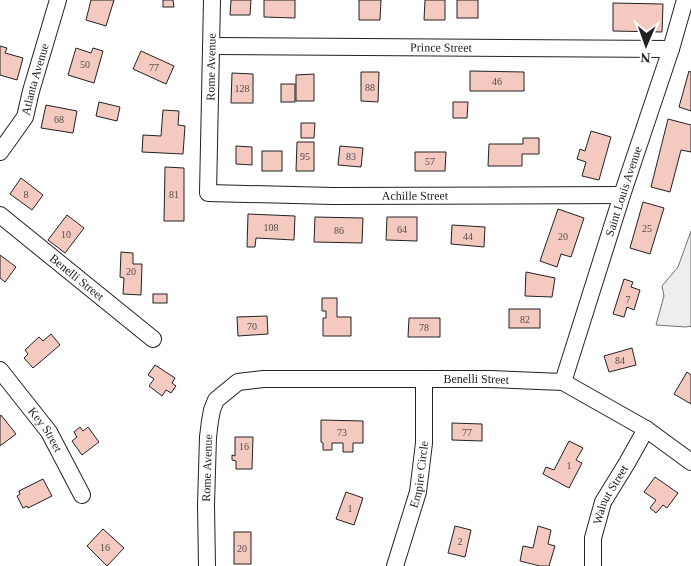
<svg xmlns="http://www.w3.org/2000/svg" width="691" height="566" viewBox="0 0 691 566" font-family="'Times New Roman',serif">
<rect width="100%" height="100%" fill="#fff"/>
<path fill="#eee" stroke="#6f6f6f" d="M691,231V327L690,326L686,327L656,325L664,296L662,286L678,267Z"/>
<g fill="#f3c9c0" stroke="#222">
<path d="M91,0H114L106,26L86,20Z"/>
<path d="M163,0H173L174,7H163Z"/>
<path d="M231,0H251L250,15H230Z"/>
<path d="M264,0H295V18L264,17Z"/>
<path d="M359,0H381L380,20H359Z"/>
<path d="M425,0H445V20H424Z"/>
<rect x="457" y="0" width="21" height="18"/>
<path d="M613,3L663,4L662,32L613,31Z"/>
<path d="M0,46L7,48L5,53L23,58L17,80L0,75Z"/>
<path d="M76,48L91,53L93,48L103,51L94,83L68,75Z"/>
<path d="M141,51L174,66L166,84L133,69Z"/>
<path d="M470,71L524,72V91H470Z"/>
<path d="M689,71L691,72V111L679,107Z"/>
<path d="M361,72H379L378,102L361,101Z"/>
<path d="M232,73L253,74V103H231Z"/>
<path d="M314,74V101H296V75Z"/>
<rect x="281" y="84" width="14" height="18"/>
<path d="M99,102L120,107L117,121L96,116Z"/>
<path d="M453,102H468L467,118H453Z"/>
<path d="M46,105L77,111L73,133L41,128Z"/>
<path d="M163,110L179,111L178,125L185,126L183,154L142,152L143,135L161,136Z"/>
<path d="M668,119L691,125V152L681,150L670,192L651,187Z"/>
<path d="M301,123H315L314,138H301Z"/>
<path d="M591,131L611,137L599,180L582,176L586,162L577,159L580,149L585,151Z"/>
<path d="M523,138H539V154H522V166H488L489,144H523Z"/>
<path d="M297,142H314V171H296Z"/>
<path d="M236,146L252,147V165L236,164Z"/>
<path d="M340,146L363,148L361,167L338,165Z"/>
<rect x="262" y="151" width="20" height="20"/>
<path d="M415,152H446L445,171H415Z"/>
<path d="M165,167L184,168V221H164Z"/>
<path d="M21,178L43,195L32,210L10,194Z"/>
<path d="M643,202L664,208L650,254L630,248Z"/>
<path d="M558,209L584,218L571,257L561,254L557,267L540,261Z"/>
<path d="M248,214L295,216L294,240L256,238L255,247H247Z"/>
<path d="M67,215L84,228L65,253L48,240Z"/>
<path d="M315,217L363,218L362,243L314,242Z"/>
<path d="M387,217H417V241L386,240Z"/>
<path d="M452,225L485,227L484,247L451,244Z"/>
<path d="M121,252L133,253V264H142L141,295L123,294L124,278L120,277Z"/>
<path d="M0,255L16,267L5,282L0,278Z"/>
<path d="M526,272L555,278L552,297L525,296Z"/>
<path d="M624,279L633,282L631,287L640,290L634,310L627,307L624,317L613,314Z"/>
<rect x="153" y="294" width="14" height="9"/>
<path d="M322,298H337V317H351V336H323V318H326V311H322Z"/>
<rect x="509" y="309" width="31" height="19"/>
<path d="M267,316L268,334L238,336L237,317Z"/>
<path d="M409,318H440V337H408Z"/>
<path d="M51,334L60,345L33,368L24,358L28,354L25,350L39,337L43,341Z"/>
<path d="M632,348L636,365L609,372L604,356Z"/>
<path d="M155,365L175,378L172,383L176,386L171,393L166,390L162,396L149,386L154,379L148,375Z"/>
<path d="M687,372L691,375V404L674,394Z"/>
<path d="M1,415L16,434L0,446V417Z"/>
<path d="M321,420L363,421V443H353V452H343V443H332V450H323V443L321,442Z"/>
<path d="M452,423L482,424V441L452,440Z"/>
<path d="M80,427L83,431L88,427L99,442L82,455L72,441L77,437L74,432Z"/>
<path d="M235,437H253L252,469H236V461L232,460V455L235,456Z"/>
<path d="M569,441L583,448L576,460L582,463L569,488L543,474L546,467L554,470Z"/>
<path d="M655,477L678,493L667,508L663,505L656,513L650,508L656,500L644,492Z"/>
<path d="M43,479L52,496L28,508L27,506L23,508L17,496L20,494L19,491Z"/>
<path d="M346,492L363,498L354,525L336,519Z"/>
<path d="M455,526L471,530L465,557L448,553Z"/>
<path d="M538,526L551,530L548,544L555,546L549,566H540L520,561L523,546L533,548Z"/>
<path d="M103,529L124,548L107,566L87,546Z"/>
<rect x="234" y="532" width="17" height="32"/>
</g>
<g fill="none" stroke-linecap="round" stroke-linejoin="round">
<defs>
<g id="minor">
<path id="s1" d="M212,0L208,193L333,196L622,195"/>
<path id="s2" d="M211,46L671,49"/>
<path id="s3" d="M0,152L25,117L31,91L58,0"/>
<path id="s4" d="M0,215L153,339"/>
<path id="s5" d="M0,370L49,432L82,495"/>
<path id="s6" d="M563,382L622,195L671,49L685,0"/>
<path id="s7" d="M207,566L206,505L208,437L210,421L212,410L216,400L238,382L263,379H490L563,382L646,429L691,462"/>
<path id="s8" d="M395,566L418,492L424,443V379"/>
<path id="s9" d="M593,566V538L603,502L627,463L646,429"/>
</g>
</defs>
<use href="#minor" stroke="#222" stroke-width="18"/>
<use href="#minor" stroke="#fff" stroke-width="16"/>
</g>
<g text-anchor="middle" dominant-baseline="central" stroke-width="4" stroke-linejoin="round" paint-order="stroke">
<g font-size="10" fill="#564c4a">
<text x="85" y="64">50</text>
<text x="154" y="67">77</text>
<text x="497" y="81">46</text>
<text x="370" y="87">88</text>
<text x="242" y="88">128</text>
<text x="59" y="119">68</text>
<text x="305" y="156">95</text>
<text x="351" y="156">83</text>
<text x="430" y="161">57</text>
<text x="26" y="194">8</text>
<text x="174" y="194">81</text>
<text x="271" y="227">108</text>
<text x="647" y="228">25</text>
<text x="402" y="229">64</text>
<text x="339" y="230">86</text>
<text x="66" y="234">10</text>
<text x="468" y="236">44</text>
<text x="563" y="236">20</text>
<text x="131" y="271">20</text>
<text x="628" y="299">7</text>
<text x="525" y="319">82</text>
<text x="252" y="326">70</text>
<text x="424" y="327">78</text>
<text x="620" y="360">84</text>
<text x="342" y="432">73</text>
<text x="467" y="432">77</text>
<text x="244" y="446">16</text>
<text x="569" y="465">1</text>
<text x="350" y="508">1</text>
<text x="460" y="541">2</text>
<text x="105" y="547">16</text>
<text x="242" y="548">20</text>
</g>
<g font-size="12" fill="#222" stroke="#fff">
<text stroke="none"><textPath href="#s2" startOffset="230">Prince Street</textPath></text>
<text transform="translate(211 67) rotate(-89)">Rome Avenue</text>
<text stroke="none"><textPath href="#s3" startOffset="82">Atlanta Avenue</textPath></text>
<text stroke="none"><textPath href="#s6" startOffset="200">Saint Louis Avenue</textPath></text>
<text stroke="none"><textPath href="#s1" startOffset="400">Achille Street</textPath></text>
<text stroke="none"><textPath href="#s4" startOffset="99">Benelli Street</textPath></text>
<text stroke="none"><textPath href="#s7" startOffset="434">Benelli Street</textPath></text>
<text stroke="none"><textPath href="#s5" startOffset="75">Key Street</textPath></text>
<text stroke="none"><textPath href="#s7" startOffset="98">Rome Avenue</textPath></text>
<text stroke="none"><textPath href="#s8" startOffset="95">Empire Circle</textPath></text>
<text stroke="none"><textPath href="#s9" startOffset="75">Walnut Street</textPath></text>
</g>
</g>
<g transform="translate(646 45) rotate(182)" stroke="#ffffff" stroke-width="4" paint-order="stroke">
<path d="M0-4L9 19L0 12L-9 19Z" fill="#222222"/>
<text y="-8" font-size="14" font-weight="bold" text-anchor="middle" fill="#222222">N</text>
</g>
</svg>
